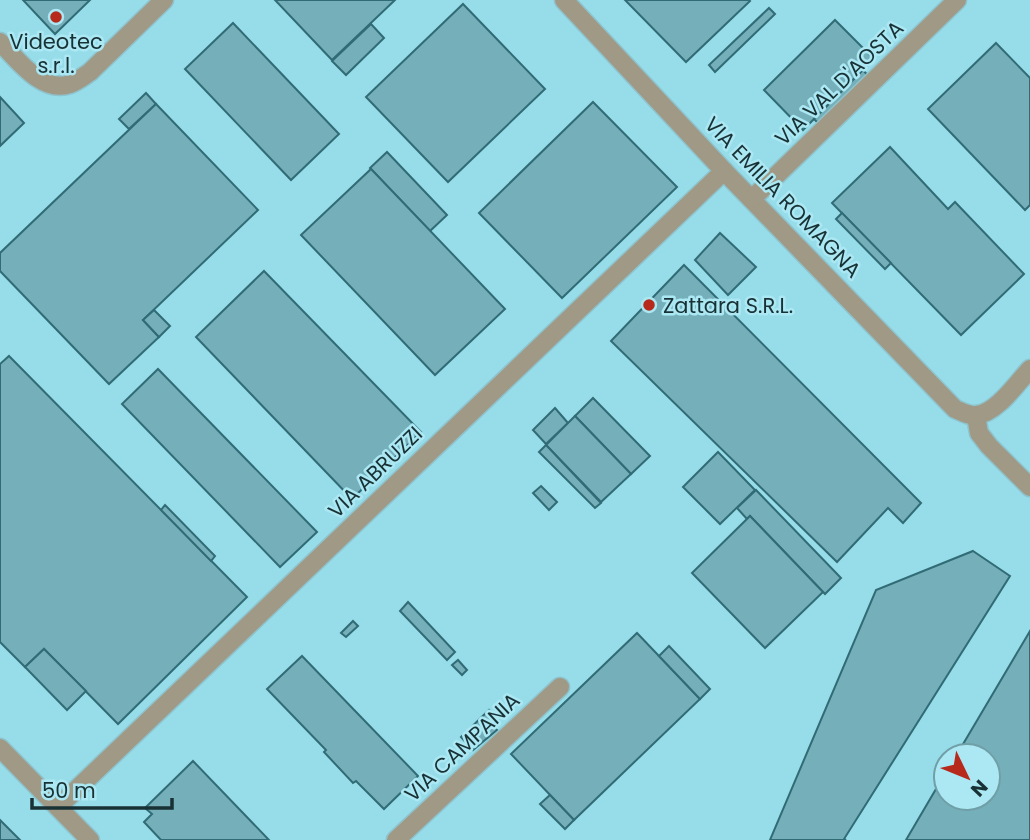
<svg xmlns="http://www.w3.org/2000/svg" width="1030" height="840" viewBox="0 0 1030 840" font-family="Poppins,sans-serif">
<rect width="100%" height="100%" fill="#abe8f3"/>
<path fill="#96dce9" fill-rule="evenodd" d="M0,0H1030V840H0ZM946,756H988V798H946Z"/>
<g fill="#74afba" stroke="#316c76" stroke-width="2">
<path d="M23,0H90L55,34Z"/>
<path d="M275,0H395L332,60Z"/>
<path d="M625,0H749L750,1L686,62Z"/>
<path d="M463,4L545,89L448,182L366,97Z"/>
<path d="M769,8L775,14L715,72L709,65Z"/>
<path d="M835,20L874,59L803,130L764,90Z"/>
<path d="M233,23L339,134L291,180L185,69Z"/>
<path d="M371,24L384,38L346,75L332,61Z"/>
<path d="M996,43L1030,78V205L1025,210L928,109Z"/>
<path d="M863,70L870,78L821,126L814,119Z"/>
<path d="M146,93L156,104L129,129L119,119Z"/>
<path d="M0,97L24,123L0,146Z"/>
<path d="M593,102L677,187L562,298L479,213Z"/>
<path d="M156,104L258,210L143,320L159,337L109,384L0,271V253Z"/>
<path d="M890,147L948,209L955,202L1024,274L961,335L832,203Z"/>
<path d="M387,152L447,215L430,231L370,168Z"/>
<path d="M371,169L505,309L435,375L301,235Z"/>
<path d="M842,213L891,263L885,269L836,219Z"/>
<path d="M720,233L756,267L728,295L695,260Z"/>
<path d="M684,265L921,503L903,523L888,508L837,562L611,341Z"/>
<path d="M264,271L421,432L352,499L196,337Z"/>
<path d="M154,310L170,326L159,337L143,320Z"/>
<path d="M9,356L247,597L118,724L44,649L25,667L0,642V364Z"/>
<path d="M158,369L317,532L280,567L122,404Z"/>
<path d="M593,398L650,456L631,474L575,416Z"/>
<path d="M555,408L568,423L546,444L533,430Z"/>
<path d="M575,416L631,474L601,502L546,445Z"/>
<path d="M546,445L601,503L595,508L539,452Z"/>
<path d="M718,452L755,490L720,524L683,487Z"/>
<path d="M541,486L557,502L549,510L533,493Z"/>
<path d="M756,490L841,578L825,594L750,516L747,519L737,508Z"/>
<path d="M165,505L215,556L211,561L161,510Z"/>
<path d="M750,516L823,592L765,648L692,573Z"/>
<path d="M973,551L1010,576L844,839L846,840H770L876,590Z"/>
<path d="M408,602L455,652L447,660L400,611Z"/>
<path d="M353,621L358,626L346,637L341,633Z"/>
<path d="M1030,631V840H906L946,772V798H988V756H956Z"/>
<path d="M637,633L700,699L574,820L511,754Z"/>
<path d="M669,646L710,689L700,699L659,656Z"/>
<path d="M44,649L86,691L67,710L25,667Z"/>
<path d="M302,656L418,776L384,809L356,781L353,783L324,752L326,750L267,689Z"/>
<path d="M458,660L467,670L462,675L452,665Z"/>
<path d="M489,710L498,719L491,725L497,730L473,750L461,737Z"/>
<path d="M193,761L269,840H161L144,822L152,814L145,808Z"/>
<path d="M550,795L574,820L565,829L540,804Z"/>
<path d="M0,820L20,840H0Z"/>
</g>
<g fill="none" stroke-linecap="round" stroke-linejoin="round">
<defs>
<g id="minor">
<path d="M564,0L724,171L955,409C962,412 969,416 976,415C996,414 1017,383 1030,369"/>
<path d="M0,42C17,59 42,94 70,84C78,81 84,76 90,72L164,0"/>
<path d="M752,199L957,0"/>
<path d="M976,416L979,433L989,446L1030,487"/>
<path d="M0,748L90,840"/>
<path d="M58,807L724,171"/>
<path d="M396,840L560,687"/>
</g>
</defs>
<use href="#minor" stroke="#8ec3cd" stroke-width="21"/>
<use href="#minor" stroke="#a09985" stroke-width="18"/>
</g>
<g fill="#b6291b" stroke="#abe8f3" stroke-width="2.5">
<circle cx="56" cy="17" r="7"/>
<circle cx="649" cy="305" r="7"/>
</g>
<g text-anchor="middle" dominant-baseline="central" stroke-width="5" stroke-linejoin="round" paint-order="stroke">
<g font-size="21" fill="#183135" stroke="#abe8f3">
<text x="56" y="41">Videotec<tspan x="56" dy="24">s.r.l.</tspan></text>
<text x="663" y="305" text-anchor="start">Zattara S.R.L.</text>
</g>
<g font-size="21" fill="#183135" stroke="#abe8f3">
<text transform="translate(839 83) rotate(-44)">VIA VAL D'AOSTA</text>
<text transform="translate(783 197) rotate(46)">VIA EMILIA ROMAGNA</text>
<text transform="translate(375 472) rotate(-44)">VIA ABRUZZI</text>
<text transform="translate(462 747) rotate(-43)">VIA CAMPANIA</text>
</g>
</g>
<g transform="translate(967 777) rotate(133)"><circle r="33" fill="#abe8f3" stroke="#709fa7" stroke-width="2"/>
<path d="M0-5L12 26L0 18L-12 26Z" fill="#b6291b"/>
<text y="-10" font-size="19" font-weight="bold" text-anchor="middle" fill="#183135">N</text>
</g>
<path d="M32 798v10h140v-10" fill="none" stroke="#183135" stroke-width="3.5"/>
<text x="42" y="798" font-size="21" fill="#183135" stroke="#abe8f3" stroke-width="5" paint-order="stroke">50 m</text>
</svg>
